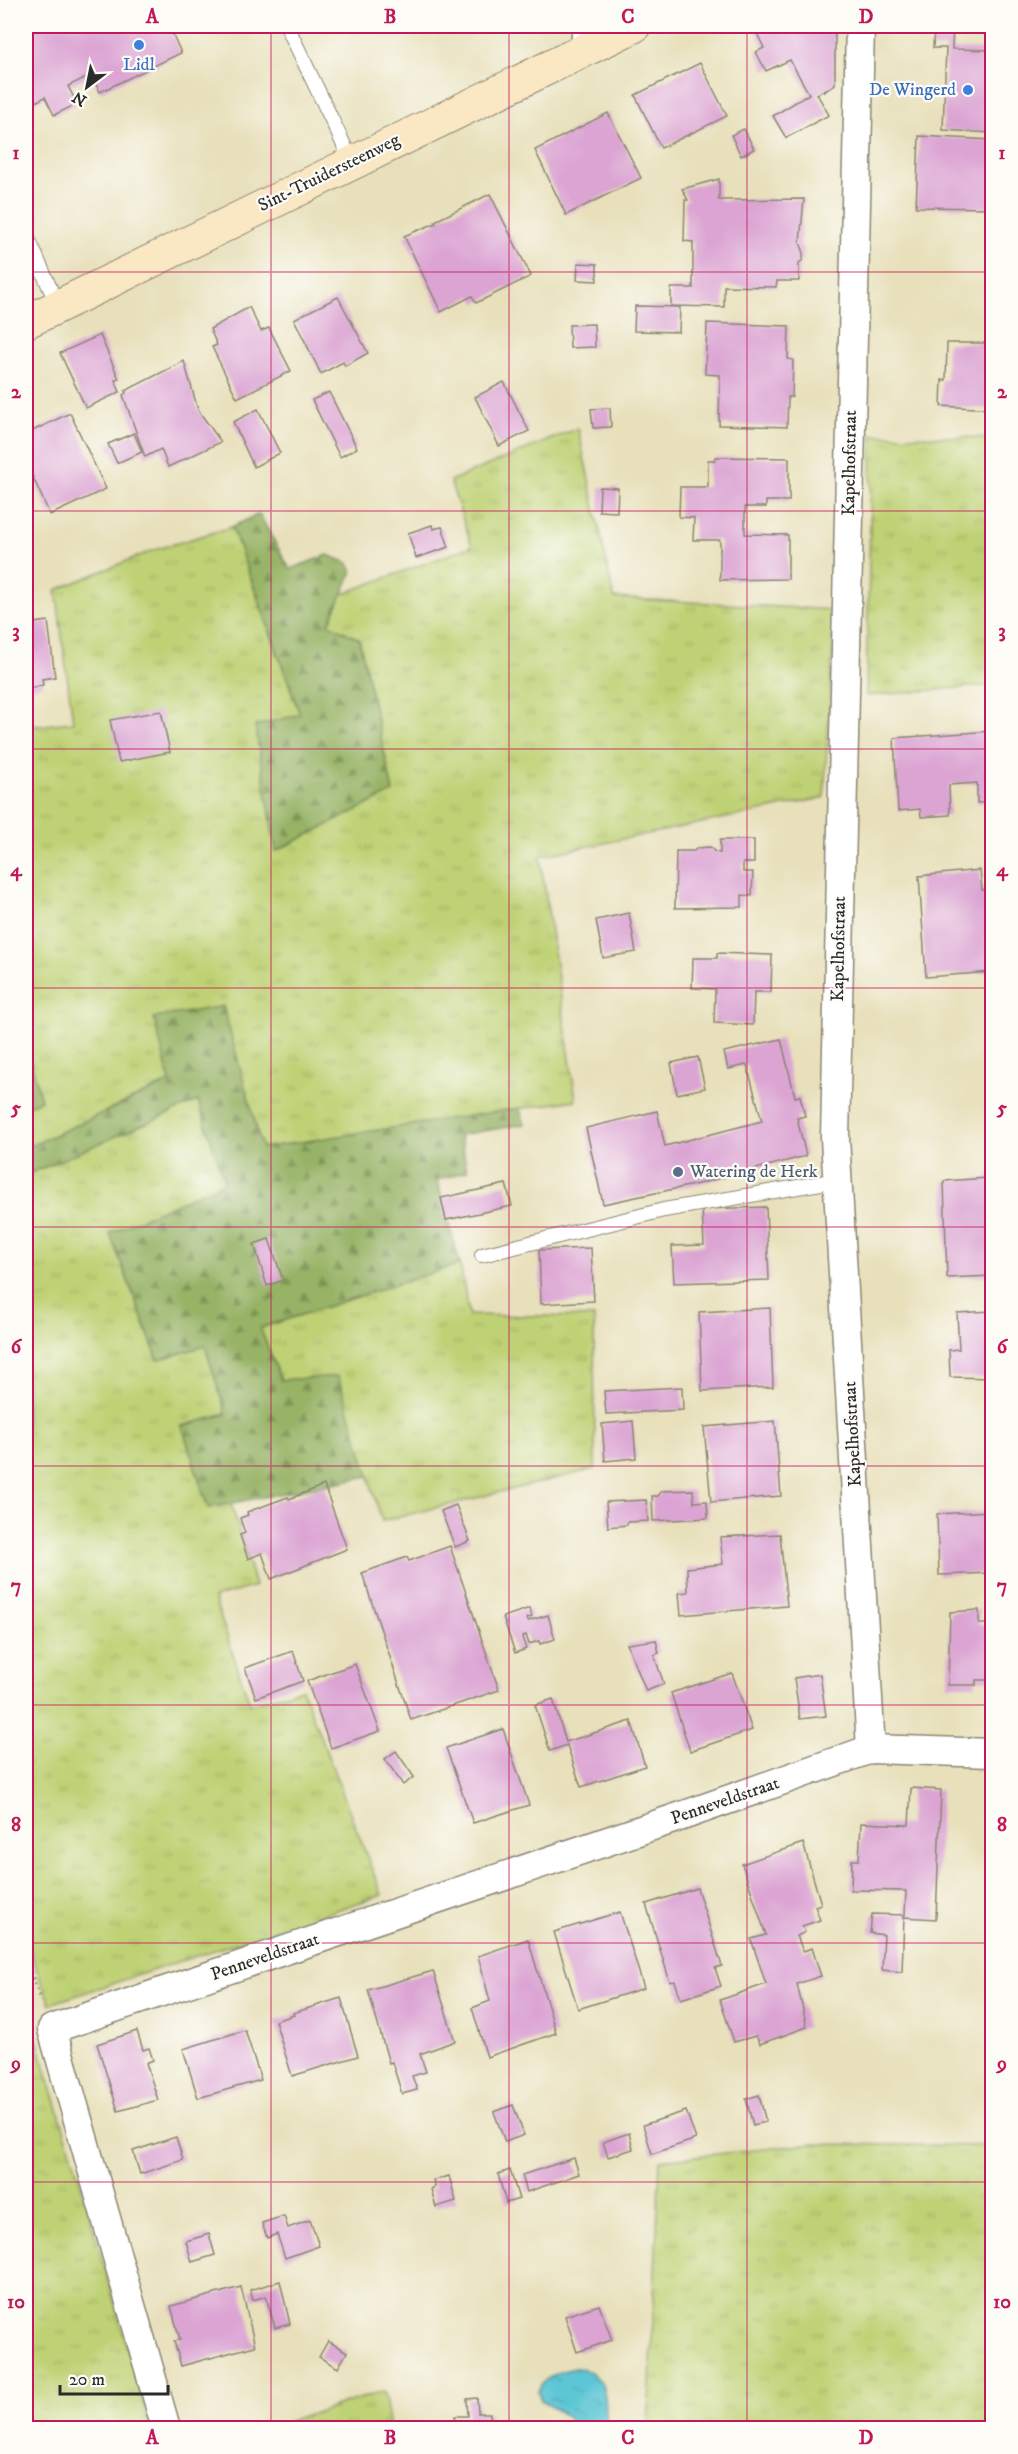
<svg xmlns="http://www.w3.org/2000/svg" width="1018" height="2454" viewBox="0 0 1018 2454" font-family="'IM FELL DW Pica',serif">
<defs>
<pattern id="grass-tufts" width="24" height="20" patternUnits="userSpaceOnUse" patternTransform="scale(1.5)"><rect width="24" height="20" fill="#bfd175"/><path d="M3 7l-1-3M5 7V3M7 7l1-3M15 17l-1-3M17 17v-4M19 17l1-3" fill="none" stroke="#a4b465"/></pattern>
<pattern id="forest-firs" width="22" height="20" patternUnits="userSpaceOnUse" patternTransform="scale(1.5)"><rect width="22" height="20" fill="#97b366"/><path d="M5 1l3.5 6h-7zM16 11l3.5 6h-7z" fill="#7b9254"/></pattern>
<pattern id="water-ripples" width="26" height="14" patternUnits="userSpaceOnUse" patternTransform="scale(1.5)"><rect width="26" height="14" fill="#5bc6d4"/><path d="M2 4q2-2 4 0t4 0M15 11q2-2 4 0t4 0" fill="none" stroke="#4faab6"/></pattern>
</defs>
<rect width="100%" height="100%" fill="#fdfcf7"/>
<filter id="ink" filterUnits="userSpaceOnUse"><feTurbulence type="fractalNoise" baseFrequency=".0167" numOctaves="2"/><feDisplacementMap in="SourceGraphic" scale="12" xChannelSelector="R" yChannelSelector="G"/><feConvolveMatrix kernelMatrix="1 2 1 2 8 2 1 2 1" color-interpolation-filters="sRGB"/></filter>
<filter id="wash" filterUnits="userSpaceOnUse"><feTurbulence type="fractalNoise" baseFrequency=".008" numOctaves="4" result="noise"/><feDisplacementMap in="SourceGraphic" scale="24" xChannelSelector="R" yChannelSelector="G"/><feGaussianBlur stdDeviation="1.35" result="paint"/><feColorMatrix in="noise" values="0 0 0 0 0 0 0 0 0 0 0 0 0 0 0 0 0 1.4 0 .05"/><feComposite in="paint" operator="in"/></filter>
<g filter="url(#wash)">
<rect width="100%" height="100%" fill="#e8e0bb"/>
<g fill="url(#grass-tufts)" stroke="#757e50" stroke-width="1.5">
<path d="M578,428L614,598L835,610L824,798L540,856L576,1100L262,1148L222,1006L170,1082L26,1148V1106L41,1100L31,1063L26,1065V727L73,722L56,590L154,550L232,527L300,715L276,851L393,791L359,639L328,624L342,594L472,546L450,481Z"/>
<path d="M872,435L992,438V685L866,696Z"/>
<path d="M198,1100L225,1182L110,1234L158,1360L205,1345L227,1414L182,1426L208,1508L231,1503L255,1586L214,1598L250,1704L302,1689L382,1895L50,2004L26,1940V1175Z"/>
<path d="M460,1264L469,1315L594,1317L595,1469L382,1521L338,1377L281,1380L260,1328Z"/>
<path d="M26,2005L79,2178L150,2428H26Z"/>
<path d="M813,2144L992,2146V2428H648L660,2160Z"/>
<path d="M384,2391L390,2428H268Z"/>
</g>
<g fill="url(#forest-firs)" stroke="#616f48" stroke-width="1.5">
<path d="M259,514L290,569L328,555L348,563L352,572L329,624L359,639L393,792L276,851L255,726L300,714L232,527Z"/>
<path d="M223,1006L262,1148L519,1108L525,1124L460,1135L467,1171L437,1180L460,1264L260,1328L281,1380L338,1376L369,1476L208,1508L182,1426L226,1414L205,1346L158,1360L110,1233L225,1182L198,1101L26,1175V1148L170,1082L154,1018Z"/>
<path d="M31,1063L41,1100L26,1106V1065Z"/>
</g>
<path fill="url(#water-ripples)" stroke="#437880" stroke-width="1.5" d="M575,2368C609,2370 606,2402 606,2428H571L568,2417L541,2400L538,2391C546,2374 559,2372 575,2368Z"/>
<g id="blocks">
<g fill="#dba4d3">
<path d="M26,26H193L173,35L181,53L100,92L91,75L68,86L77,104L54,115L45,97L26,107Z"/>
<path d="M757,26H830L835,35V84L824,92V90L817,94L829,115L786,138L773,116L809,94L790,60L766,71L756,52L764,48L754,27Z"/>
<path d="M934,26H953L952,49L992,50V133L943,130L946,48H933Z"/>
<path d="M700,63L727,116L661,148L635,95Z"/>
<path d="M608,113L641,178L566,215L535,150Z"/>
<path d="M744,129L754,149L741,156L731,135Z"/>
<path d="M919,136L992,140V208L916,207Z"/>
<path d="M719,179V200L804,199L800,243L803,250V260L799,263V281H777L776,287L724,286V307L671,306V288H693V242L684,241L685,200H688L682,189Z"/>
<path d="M490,194L531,276L476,303L472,296L441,312L404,236L436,223L435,221Z"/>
<path d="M578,263L597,264V281L577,280Z"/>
<path d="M338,297L368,353L345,366L343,362L321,374L294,319Z"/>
<path d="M635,306L680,307L679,332L634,331Z"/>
<path d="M249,307L261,331L269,328L291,371L237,398L212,347L217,345L210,329Z"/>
<path d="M707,323L789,326L788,359L793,360L792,397H788L787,427L719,425L720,375L705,374Z"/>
<path d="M594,324L595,347L570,348L569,325Z"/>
<path d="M100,335L119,379L115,380L120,392L86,408L60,353Z"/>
<path d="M947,343H992V409L941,406L942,380H946Z"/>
<path d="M184,361L198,410L221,442L168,467L161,449L145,457L123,395L126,393L125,391Z"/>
<path d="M504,382L529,431L499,446L475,397Z"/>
<path d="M329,392L357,448L340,457L312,400Z"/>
<path d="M610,408L611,427L593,428L591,409Z"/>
<path d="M258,409L280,453L254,467L233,422Z"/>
<path d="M70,413L106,489L50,515L26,462V434Z"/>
<path d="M134,433L142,452L117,463L108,444Z"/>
<path d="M715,457L789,458V501H766V507H745V534L788,535V579L720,580V540H693L694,518L679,517L680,487H708V460H715Z"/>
<path d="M600,487L618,488L617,512L599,511Z"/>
<path d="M432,525L433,529L442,527L449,547L416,558L408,533Z"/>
<path d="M48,621L55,677L42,679L43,685L26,689V624Z"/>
<path d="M161,711L170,752L119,762L110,720Z"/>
<path d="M992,731V802L977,803V783L949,785L950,815L921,817L920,809L898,811L894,738Z"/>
<path d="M720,840H754V863H743V872H753L752,896L742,895V907L675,908L676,851H694L697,848L710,847L715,852L720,853Z"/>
<path d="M980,870L982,890H992V972L926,977L919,876Z"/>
<path d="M629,913L636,952L603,958L596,920Z"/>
<path d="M717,953L772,955L771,992H754L753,1025L714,1023L715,989L692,988L693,958H717Z"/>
<path d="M781,1039L795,1097L800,1096L805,1116L797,1118L806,1156L698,1184L603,1204L586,1128L657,1111L665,1146L762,1121L747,1065L728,1069L724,1052Z"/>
<path d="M698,1057L705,1088L677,1094L671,1063Z"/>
<path d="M992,1170V1276L947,1278L944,1181L988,1178Z"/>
<path d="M506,1184L512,1206L446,1220L441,1198Z"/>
<path d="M766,1207L769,1280L674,1283L672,1246L704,1245L702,1209Z"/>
<path d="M269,1239L283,1280L267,1286L254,1244Z"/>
<path d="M591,1248L594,1301L541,1304L539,1250Z"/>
<path d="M770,1308L773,1387L702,1391L699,1312Z"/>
<path d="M992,1311V1378L950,1377L949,1350L959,1349L957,1313Z"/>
<path d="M682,1387L683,1410L606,1414L604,1391Z"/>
<path d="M633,1421L636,1458L605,1461L602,1424Z"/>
<path d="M775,1421L781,1496L711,1502L704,1427Z"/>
<path d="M324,1485L347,1549L271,1579L262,1553L248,1559L240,1535L245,1533L240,1518L248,1515L247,1512L288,1497L289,1499Z"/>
<path d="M693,1490L694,1502L707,1501L708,1518L653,1521L652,1496H658L662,1491Z"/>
<path d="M646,1500L648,1521L627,1522V1525L608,1527L606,1502Z"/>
<path d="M456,1505L470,1541L455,1547L441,1511Z"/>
<path d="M992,1511V1573L939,1575L937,1514Z"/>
<path d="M780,1534L787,1606L681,1615L679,1593L688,1592L687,1568L723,1564L720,1537Z"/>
<path d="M450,1546L499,1690L411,1720L362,1573L407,1557L409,1561Z"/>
<path d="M530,1608L532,1617L527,1618L528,1621L548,1615L555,1639L540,1644L539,1641L529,1644L526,1635L522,1637L526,1649L515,1653L503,1617Z"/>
<path d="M979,1610V1624H992V1680H976V1685H948L950,1612Z"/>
<path d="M656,1640L659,1653L654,1655L664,1684L646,1691L627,1644Z"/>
<path d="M293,1651L303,1681L256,1698L245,1668Z"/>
<path d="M355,1664L380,1731L331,1748L307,1681Z"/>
<path d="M732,1673L752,1730L690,1751L671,1693Z"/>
<path d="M820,1674L826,1716L800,1719L794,1678Z"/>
<path d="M553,1699L566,1742L631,1721L645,1766L581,1787L567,1745L550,1751L535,1705Z"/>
<path d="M503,1729L529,1805L473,1823L446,1748Z"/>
<path d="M396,1751L414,1777L403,1785L385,1759Z"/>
<path d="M911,1788L941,1790L936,1919L904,1917L902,1972L882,1970L884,1935L870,1933L872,1914L905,1915L906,1891L851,1890L852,1860H859L861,1823L909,1825Z"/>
<path d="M803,1843L821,1904L815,1906L820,1920L802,1926L805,1932L797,1936L803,1951L812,1948L821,1976L797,1984L807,2027L760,2044L756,2036L734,2042L720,2000L766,1984L751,1939L766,1935L742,1864Z"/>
<path d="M697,1888L722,1966L715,1968L721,1986L681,1999L675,1981L670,1982L646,1904Z"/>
<path d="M620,1912L644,1988L578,2009L554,1932Z"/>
<path d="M528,1939L556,2033L487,2057L472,2008L490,2001L478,1956Z"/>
<path d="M433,1971L455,2041L420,2054L426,2072L412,2076L417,2090L402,2094L392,2062L389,2063L368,1990Z"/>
<path d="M341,1998L358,2056L292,2076L275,2021L294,2015L293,2013Z"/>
<path d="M245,2030L261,2080L198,2098L183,2049Z"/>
<path d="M137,2031L143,2050L149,2048L153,2060L146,2063L158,2100L118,2111L97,2044Z"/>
<path d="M759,2095L766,2122L753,2125L746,2099Z"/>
<path d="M513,2105L524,2135L505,2142L494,2112Z"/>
<path d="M686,2111L696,2139L652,2154L643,2125Z"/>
<path d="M629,2133L633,2149L608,2157L603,2142Z"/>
<path d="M176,2137L183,2160L140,2174L133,2151Z"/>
<path d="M574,2158L579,2174L527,2192L522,2175Z"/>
<path d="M510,2170L519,2199L506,2203L498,2174Z"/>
<path d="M449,2176L456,2201L436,2207L431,2189L435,2187L433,2180Z"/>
<path d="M284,2216L288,2228L310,2220L319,2246L285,2258L277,2234L267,2238L262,2223Z"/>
<path d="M209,2234L215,2255L192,2262L186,2241Z"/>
<path d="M280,2281L290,2324L275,2328L266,2296L253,2300L250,2290Z"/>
<path d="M241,2287L255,2346L181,2366L174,2341L180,2340L171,2306Z"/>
<path d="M599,2305L612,2340L577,2352L565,2316Z"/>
<path d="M328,2341L347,2352L338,2368L319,2357Z"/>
<path d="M477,2398L478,2413H490L491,2428H456L455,2416H468L467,2399Z"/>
</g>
</g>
</g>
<g filter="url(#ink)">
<use href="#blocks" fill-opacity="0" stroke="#8a8673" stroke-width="1.5"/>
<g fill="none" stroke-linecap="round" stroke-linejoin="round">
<defs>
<g id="lane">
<path d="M287,26L352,162"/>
<path d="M26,234L58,306"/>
<path d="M482,1255L664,1210L838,1180"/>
</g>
<g id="street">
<path d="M586,26V48"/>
<path d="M860,26L835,1138L871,1749L992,1753"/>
<path d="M166,2428L52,2029L682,1816L871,1749"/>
</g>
<path id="secondary" d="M26,322L634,26"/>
</defs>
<use href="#lane" stroke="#8a8673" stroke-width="16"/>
<use href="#street" stroke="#8a8673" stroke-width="31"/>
<use href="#secondary" stroke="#8a8673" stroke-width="35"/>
<path stroke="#8a8673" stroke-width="4" stroke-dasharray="1.5 4.5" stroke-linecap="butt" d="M26,1961L41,2000"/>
<use href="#lane" stroke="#fff" stroke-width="14"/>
<use href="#street" stroke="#fff" stroke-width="28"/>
<use href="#secondary" stroke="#fae7c3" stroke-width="33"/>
</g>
</g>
<path fill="none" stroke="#c2185b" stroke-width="1.5" stroke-opacity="0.55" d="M271,26V2428M509,26V2428M747,26V2428M26,272H992M26,511H992M26,749H992M26,988H992M26,1227H992M26,1466H992M26,1705H992M26,1943H992M26,2182H992"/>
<g fill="#3f7fe0" stroke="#fdfcf7" stroke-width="2">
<circle cx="139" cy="45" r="6"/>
<circle cx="968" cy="90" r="6"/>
</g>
<circle fill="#5c6f8a" stroke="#fdfcf7" stroke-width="2" cx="678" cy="1172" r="6"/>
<g text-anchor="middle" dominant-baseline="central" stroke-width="4.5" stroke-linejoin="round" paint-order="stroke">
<g font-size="18" fill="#366cbe" stroke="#fdfcf7">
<text x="139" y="65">Lidl</text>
<text x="956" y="90" text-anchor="end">De Wingerd</text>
</g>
<g font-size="18" fill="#2b2b2b" stroke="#fdfcf7">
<text transform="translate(329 173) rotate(-26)">Sint-Truidersteenweg</text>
<text transform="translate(850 463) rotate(-89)">Kapelhofstraat</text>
<text transform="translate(839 949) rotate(-89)">Kapelhofstraat</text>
<text transform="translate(853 1434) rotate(-93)">Kapelhofstraat</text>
<text transform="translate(725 1801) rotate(-19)">Penneveldstraat</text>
<text transform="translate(265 1957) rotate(-19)">Penneveldstraat</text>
</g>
<g font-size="18" fill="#4e5e75" stroke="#fdfcf7" text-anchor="start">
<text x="690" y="1172">Watering de Herk</text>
</g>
</g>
<rect width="1018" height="2454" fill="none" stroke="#fdfcf7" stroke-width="66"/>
<g transform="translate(87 87) rotate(212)" stroke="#fdfcf7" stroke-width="4.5" paint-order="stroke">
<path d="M0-4.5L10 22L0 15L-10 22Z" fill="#2b2b2b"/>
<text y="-9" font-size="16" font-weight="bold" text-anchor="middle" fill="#2b2b2b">N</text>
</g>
<path d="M60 2385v9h108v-9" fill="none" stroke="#2b2b2b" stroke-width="3"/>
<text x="69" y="2385" font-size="18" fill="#2b2b2b" stroke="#fdfcf7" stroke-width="4.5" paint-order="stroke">20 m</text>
<rect x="33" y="33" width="952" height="2388" fill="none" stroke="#c2185b" stroke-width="2"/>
<g font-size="20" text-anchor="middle" font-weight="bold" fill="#c2185b">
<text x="152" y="23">A</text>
<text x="390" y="23">B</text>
<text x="628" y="23">C</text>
<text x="866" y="23">D</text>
<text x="16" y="159">1</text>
<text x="1002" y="159">1</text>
<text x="16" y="398">2</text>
<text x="1002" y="398">2</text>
<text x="16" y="637">3</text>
<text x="1002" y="637">3</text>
<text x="16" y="876">4</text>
<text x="1002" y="876">4</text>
<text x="16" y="1114">5</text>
<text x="1002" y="1114">5</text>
<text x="16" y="1353">6</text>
<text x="1002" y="1353">6</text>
<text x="16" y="1592">7</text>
<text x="1002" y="1592">7</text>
<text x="16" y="1831">8</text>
<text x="1002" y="1831">8</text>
<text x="16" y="2070">9</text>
<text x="1002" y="2070">9</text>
<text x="16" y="2308">10</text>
<text x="1002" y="2308">10</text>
<text x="152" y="2444">A</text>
<text x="390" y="2444">B</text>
<text x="628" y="2444">C</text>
<text x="866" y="2444">D</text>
</g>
</svg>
